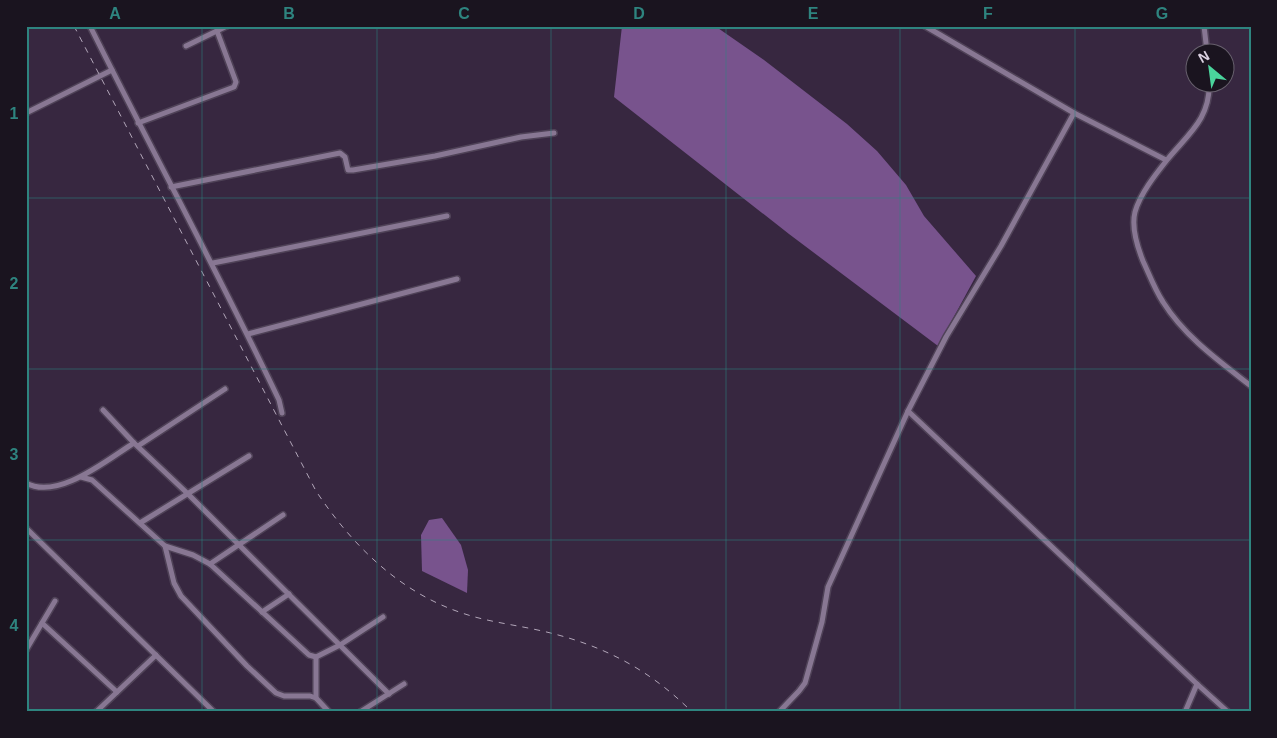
<svg xmlns="http://www.w3.org/2000/svg" width="1277" height="738" viewBox="0 0 1277 738" font-family="Arial,sans-serif">
<rect width="100%" height="100%" fill="#372740"/>
<g fill="#78538d">
<path d="M622,26H715L764,60L847,124L877,151L906,185L924,216L976,276L938,346L789,234L614,97Z"/>
<path d="M442,518L461,545L468,570L467,593L422,571L421,535L429,520Z"/>
</g>
<g fill="none" stroke-linecap="round" stroke-linejoin="round">
<defs>
<g id="minor">
<path d="M90,26C152,151 219,274 279,400L282,413"/>
<path d="M925,26L1074,113"/>
<path d="M1204,26L1207,52"/>
<path d="M186,46L227,26"/>
<path d="M1209,82C1211,119 1187,135 1167,160C1155,175 1140,194 1135,212C1131,228 1137,246 1143,261C1149,274 1155,290 1163,302C1185,337 1219,361 1251,386"/>
<path d="M26,113L112,70"/>
<path d="M138,123L234,87L236,82L217,31"/>
<path d="M171,187L340,153L345,157L348,170H353L435,156L521,137L554,133"/>
<path d="M213,263L447,216"/>
<path d="M248,334L457,279"/>
<path d="M103,410L134,443L187,493L389,694"/>
<path d="M908,411L1197,684L1228,712"/>
<path d="M138,446L225,389"/>
<path d="M81,477L92,480L165,546L193,555L210,564L309,655L316,657L340,645L383,617"/>
<path d="M26,483C58,501 108,459 134,443"/>
<path d="M140,523L249,456"/>
<path d="M26,528L214,712"/>
<path d="M165,546L174,583L181,596L247,666L276,693L284,696H310L316,698L329,712"/>
<path d="M210,564L283,515"/>
<path d="M262,612L289,594"/>
<path d="M42,623L117,692"/>
<path d="M26,650L55,601"/>
<path d="M316,698V657"/>
<path d="M96,712L156,655"/>
<path d="M360,712L404,684"/>
<path d="M779,712L799,691L805,683L822,622L828,587L908,411L946,337L1001,246L1074,113L1166,160"/>
<path d="M1185,712L1197,684"/>
</g>
</defs>
<use href="#minor" stroke="#4f4257" stroke-width="8"/>
<use href="#minor" stroke="#887793" stroke-width="5"/>
<path stroke="#b2a6b9" stroke-width="1" stroke-dasharray="6 6" stroke-linecap="butt" d="M74,26L316,491C352,545 399,592 462,613C485,621 509,624 533,629C596,642 646,666 692,712"/>
</g>
<path fill="none" stroke="#2e847f" stroke-width="1" stroke-opacity="0.55" d="M202,26V712M377,26V712M551,26V712M726,26V712M900,26V712M1075,26V712M26,198H1251M26,369H1251M26,540H1251"/>
<rect width="1277" height="738" fill="none" stroke="#1a141f" stroke-width="55"/>
<g transform="translate(1210 68) rotate(331)"><circle r="24" fill="#1a141f" stroke="#67606d"/>
<path d="M0-4L9 19L0 12L-9 19Z" fill="#4ad49c"/>
<text y="-8" font-size="14" font-weight="bold" text-anchor="middle" fill="#dbd1e1">N</text>
</g>
<rect x="28" y="28" width="1222" height="682" fill="none" stroke="#2e847f" stroke-width="2"/>
<g font-size="16" text-anchor="middle" font-weight="bold" fill="#2e847f">
<text x="115" y="19">A</text>
<text x="289" y="19">B</text>
<text x="464" y="19">C</text>
<text x="639" y="19">D</text>
<text x="813" y="19">E</text>
<text x="988" y="19">F</text>
<text x="1162" y="19">G</text>
<text x="14" y="119">1</text>
<text x="14" y="289">2</text>
<text x="14" y="460">3</text>
<text x="14" y="631">4</text>
</g>
</svg>
